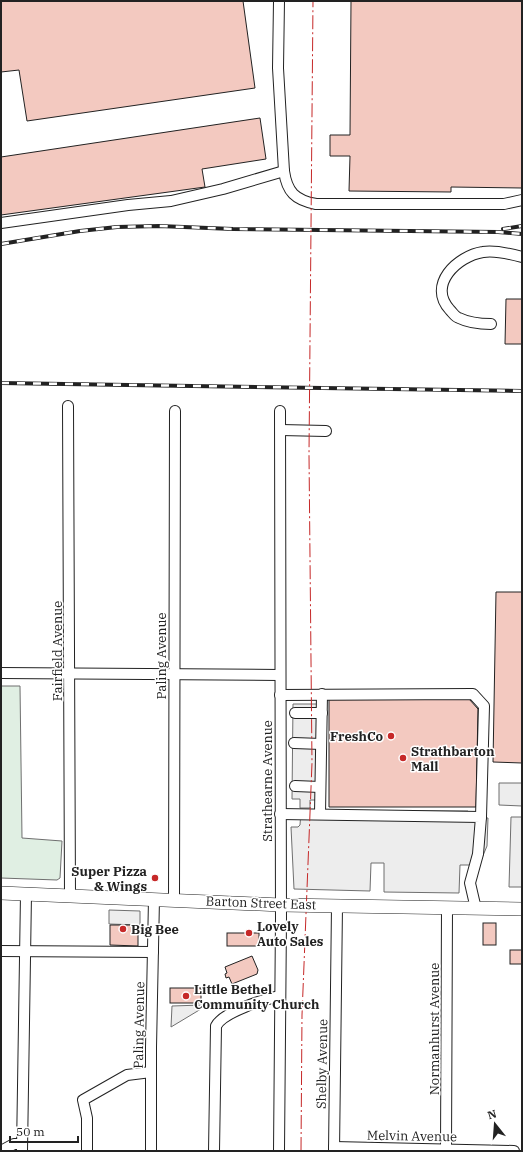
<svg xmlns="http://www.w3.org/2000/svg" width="523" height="1152" viewBox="0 0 523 1152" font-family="'IBM Plex Serif',serif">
<rect width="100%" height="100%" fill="#fff"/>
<path fill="#e0efe3" stroke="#6f6f6f" d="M1,686H20L22,838L62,841L60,878L57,880L1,878Z"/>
<g fill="#ededed" stroke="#6f6f6f">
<path d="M293,704H325L324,800H310V808H300V799H292Z"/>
<path d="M499,783H522V806L499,805Z"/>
<path d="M301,811H468L469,818H488L487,846L479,865H460L459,893L384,892V863H371L370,891L294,889L291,827H298L300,825Z"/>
<path d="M511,817H522V887H509Z"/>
<path d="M109,910L140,911V925L109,924Z"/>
<path d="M202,1005L201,1009L171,1027L172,1006Z"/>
</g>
<g fill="#f3c9c0" stroke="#222">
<path d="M1,1H243L255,88L27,121L19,70L1,72Z"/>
<path d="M351,1H522V188L451,187V192L349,191L350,156H330V135H350Z"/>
<path d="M260,118L266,159L202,169L205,187L1,215V157Z"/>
<path d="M506,299H522V344H505Z"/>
<path d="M496,592H522V763L493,762Z"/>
<path d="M329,699H469L478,709L476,807H329Z"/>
<rect x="483" y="923" width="13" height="22"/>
<path d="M110,925H138V946L110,945Z"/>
<rect x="227" y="933" width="32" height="13"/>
<rect x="510" y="950" width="12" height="14"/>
<path d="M252,956L258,970L257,974L232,984L229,977L226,978L225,974L227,973L225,967Z"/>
<rect x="170" y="988" width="31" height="15"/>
</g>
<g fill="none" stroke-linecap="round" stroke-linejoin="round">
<defs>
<g id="minor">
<path d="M279,1L278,68L284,171C287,192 295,200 316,204H504L522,200"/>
<path d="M1,223L128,205L171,201L223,189L284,171"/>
<path d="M491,324C480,324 469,323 459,318C455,317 453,313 450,310C427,285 457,256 483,252C494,250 511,254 522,257"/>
<path d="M68,406L70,896"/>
<path d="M281,430L326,431"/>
<path d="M1,673L280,675"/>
<path d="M280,695L473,694L484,706L481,817"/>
<path d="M295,713H322"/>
<path d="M294,743L321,744"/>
<path d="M295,786L320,787"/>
<path d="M280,814L481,817L478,854L470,883L476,909"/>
<path d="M320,814L322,694"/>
<path d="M174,900L175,411"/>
<path d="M1,951L153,952"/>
<path d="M334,1147L514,1151"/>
<path d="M1,1151L14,1144H22"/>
<path d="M22,1151L26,894"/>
<path d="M87,1151V1118L83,1100L127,1075L151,1072"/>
<path d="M151,1151V1047L154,899"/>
<path d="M214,1151L216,1026C223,1012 265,999 280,996"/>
<path d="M279,1151L281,918L280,411"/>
<path d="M334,1151L337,906"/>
<path d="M446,1151L447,908"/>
</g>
<path id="major" d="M1,893L281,905L522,909"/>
</defs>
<use href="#minor" stroke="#222" stroke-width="12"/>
<use href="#major" stroke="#222" stroke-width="14"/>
<use href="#minor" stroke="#fff" stroke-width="10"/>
<use href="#major" stroke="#fff" stroke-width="13"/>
<defs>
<g id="rail">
<path d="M503,229L522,226"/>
<path d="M1,244L80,231L117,227L159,226L233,229L498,232L522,234"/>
<path d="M1,383L522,391"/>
</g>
</defs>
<use href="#rail" stroke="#222" stroke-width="4"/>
<use href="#rail" stroke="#fff" stroke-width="2.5" stroke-dasharray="8" stroke-linecap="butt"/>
<path stroke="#c62828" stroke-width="1" stroke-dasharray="14 3 2 3" stroke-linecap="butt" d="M301,1151L302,1015L312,763L309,454L313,1"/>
</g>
<g fill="#c62828" stroke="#fff" stroke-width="1.5">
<circle cx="391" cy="736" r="4"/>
<circle cx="403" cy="758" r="4"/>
<circle cx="155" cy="878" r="4"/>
<circle cx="123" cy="929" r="4"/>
<circle cx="249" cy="933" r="4"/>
<circle cx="186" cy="996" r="4"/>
</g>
<g text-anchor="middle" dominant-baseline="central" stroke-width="3" stroke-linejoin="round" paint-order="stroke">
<g font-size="13" fill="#222" stroke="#fff">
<text transform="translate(57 651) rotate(-90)">Fairfield Avenue</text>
<text transform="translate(161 656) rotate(-90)">Paling Avenue</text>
<text transform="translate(267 781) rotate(-90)">Strathearne Avenue</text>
<text transform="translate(261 903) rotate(2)">Barton Street East</text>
<text transform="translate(139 1025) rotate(-89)">Paling Avenue</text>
<text transform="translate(434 1029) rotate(-90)">Normanhurst Avenue</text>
<text transform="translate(322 1064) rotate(-89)">Shelby Avenue</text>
<text transform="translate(412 1136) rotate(1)">Melvin Avenue</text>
</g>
<g font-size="13" font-weight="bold" fill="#222" stroke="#fff" text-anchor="start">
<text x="383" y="736" text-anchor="end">FreshCo</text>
<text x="411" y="751">Strathbarton<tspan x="411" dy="15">Mall</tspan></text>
<text x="147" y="871" text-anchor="end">Super Pizza<tspan x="147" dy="15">&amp; Wings</tspan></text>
<text x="257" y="926">Lovely<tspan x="257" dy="15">Auto Sales</tspan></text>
<text x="131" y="929">Big Bee</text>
<text x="194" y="989">Little Bethel<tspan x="194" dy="15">Community Church</tspan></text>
</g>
</g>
<rect width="523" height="1152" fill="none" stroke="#222222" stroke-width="4"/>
<g transform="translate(495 1124) rotate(343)" stroke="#ffffff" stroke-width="3" paint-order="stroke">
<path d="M0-3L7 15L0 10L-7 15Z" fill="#222222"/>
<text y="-6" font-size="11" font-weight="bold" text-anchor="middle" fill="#222222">N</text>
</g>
<path d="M10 1136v6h68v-6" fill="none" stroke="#222222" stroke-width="2"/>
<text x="16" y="1136" font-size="12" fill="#222222" stroke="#ffffff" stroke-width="3" paint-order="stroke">50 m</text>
</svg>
